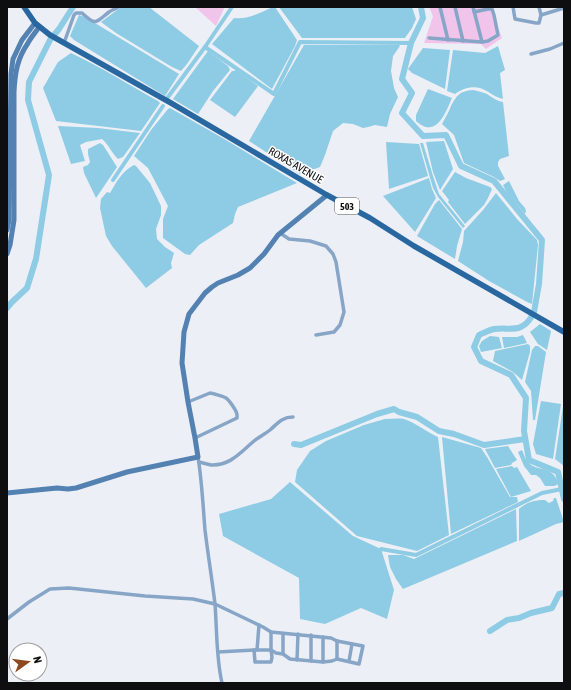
<svg xmlns="http://www.w3.org/2000/svg" width="571" height="690" viewBox="0 0 571 690" font-family="'Asap Condensed',sans-serif">
<rect width="100%" height="100%" fill="#edeff6"/>
<g fill="#f0c4eb">
<path d="M195,7H223L224,9L216,26Z"/>
<path d="M429,7H490L502,38L486,49L481,44L424,43L433,16Z"/>
</g>
<g fill="#8dcce4">
<path d="M121,7H149L199,46L187,64L181,71L172,67L116,33L101,22Z"/>
<path d="M273,7H275L297,40L295,46L272,89L212,44L234,18C248,20 261,12 273,7Z"/>
<path d="M279,7H412L416,19L412,28L405,38H302Z"/>
<path d="M79,15L85,17L179,74L165,96L74,40L70,36Z"/>
<path d="M304,45H399L400,46L393,56L391,71L394,88L398,97L390,114L387,127L375,125L368,127L363,128L353,124L343,123L333,131L325,155L320,167L300,174L249,141Z"/>
<path d="M498,46L505,70L500,73L503,99C494,97 487,90 480,88C471,86 462,89 455,94L447,91L453,50L485,53Z"/>
<path d="M423,48L450,50L445,89L412,73L408,69Z"/>
<path d="M208,51L228,66L230,70L213,91L198,114L173,99Z"/>
<path d="M71,53C101,67 129,85 158,101L160,103L141,131L56,121L43,88L58,62Z"/>
<path d="M236,70L258,86L235,117L210,100L232,71H234Z"/>
<path d="M428,89L452,98C445,114 436,139 416,121V115Z"/>
<path d="M473,90C478,91 482,92 487,94C492,97 496,101 503,102L509,156L500,159L498,162V166L505,179L500,181L494,177L464,163L454,135L442,124C445,118 449,112 451,106C457,95 460,91 473,90Z"/>
<path d="M170,108L226,140L297,183L238,207L235,214L233,223L199,245L190,255L185,254L163,238V219L168,206L148,168L134,156L151,130L168,109Z"/>
<path d="M58,126L98,128L140,133L123,157L118,159C111,152 109,145 102,139L86,142L80,145L85,161L71,164Z"/>
<path d="M444,141L453,169L440,190L433,172L426,142Z"/>
<path d="M386,142L419,144L428,176L389,189Z"/>
<path d="M100,143L103,145L117,167L96,198L84,173L83,167L88,165L90,162L88,154V149Z"/>
<path d="M420,143H423L433,176L439,194L465,226L463,228L438,197L433,188Z"/>
<path d="M134,165L136,166L150,183L161,206V215L156,229L157,239L165,247L174,253L171,263L172,268L146,288L112,246L106,236L100,208L101,199L107,192L110,193C116,183 122,171 134,165Z"/>
<path d="M455,172L466,178L490,187L492,189L488,198L484,205L465,224L448,202L449,200L442,191Z"/>
<path d="M429,178L432,189L436,198L415,232L383,196Z"/>
<path d="M509,181L519,201L525,208L526,211L525,214L507,193L503,185Z"/>
<path d="M496,193L517,219L537,240L538,245L532,304L527,302L489,281L458,261L463,242L464,231L483,210Z"/>
<path d="M439,200L462,229L457,246L455,259L417,236L435,204Z"/>
<path d="M540,324L551,331L547,350L538,344L530,332Z"/>
<path d="M523,335L527,343L504,348L502,337H517Z"/>
<path d="M490,336L499,337L502,348L481,352L479,346L482,341Z"/>
<path d="M528,344L530,346V352L522,380L513,372L493,361L495,351Z"/>
<path d="M535,346H538L546,352L535,420H533L531,391L525,382L532,350Z"/>
<path d="M564,400V466L555,459Z"/>
<path d="M541,401L561,404L553,459L536,454L533,444Z"/>
<path d="M385,419C391,419 398,418 404,419C416,423 427,432 438,437L449,535L417,551L357,536L295,482L297,470L310,451L326,441L364,425Z"/>
<path d="M442,437L481,448L487,457L510,497H517L518,502L451,534Z"/>
<path d="M508,446L517,460L512,463L511,465L495,468L485,449Z"/>
<path d="M522,450C524,454 525,459 528,462C537,473 551,463 559,484L554,486H545L540,478L536,475H531L524,466L518,452Z"/>
<path d="M512,466L514,468L517,467L531,491L511,497L496,469Z"/>
<path d="M290,482L353,536L381,549L394,590L387,619L361,608L325,624L300,619L299,578L223,536L219,514L271,499Z"/>
<path d="M554,498H556L564,522L556,524L519,541V509C527,502 534,500 545,500L549,503L553,501Z"/>
<path d="M516,509L517,541L403,589L396,579L390,567L388,555H403L414,559Z"/>
</g>
<g fill="none" stroke-linecap="round" stroke-linejoin="round">
<g stroke="#8dcce4" stroke-width="4">
<path d="M205,47L274,94L300,42L411,43"/>
<path d="M168,97L205,47L232,7"/>
<path d="M113,180L163,106"/>
<path d="M381,549L416,555L542,493L562,489"/>
</g>
<g stroke="#8dcce4" stroke-width="6">
<path d="M421,7L423,18L411,43L402,79L412,93L402,113L423,136L446,135L461,166L494,181L542,240L539,284L534,312"/>
<path d="M7,308L12,302L27,288L36,259L49,175L28,100L29,82L50,40L59,29L73,7"/>
<path d="M532,316C521,334 511,327 494,329C489,330 484,333 479,335L474,347L481,361L511,375L526,398L524,431L529,460L558,472L564,499"/>
<path d="M294,444L301,445L377,414L394,409L399,412L417,417L439,431L454,434L484,445L525,439"/>
<path d="M490,631L507,620L519,618L531,613L552,608L559,594L564,593"/>
</g>
<g stroke="#87a6c7" stroke-width="3.5">
<path d="M440,7L448,40"/>
<path d="M455,7L463,41"/>
<path d="M473,7L482,42"/>
<path d="M513,7L515,19L536,23H539L541,15L539,7"/>
<path d="M541,15L564,8"/>
<path d="M429,38L482,42L488,41L498,35L494,15L492,9H488L474,12"/>
<path d="M64,43L74,15L76,13H82C96,26 95,23 109,12C112,10 115,9 118,7"/>
<path d="M531,54L550,49L564,43"/>
<path d="M280,233L289,239L310,241L326,246L333,254L336,262L344,312L340,325L334,332L316,335"/>
<path d="M188,402L210,393C212,393 225,397 226,398C229,400 237,411 237,415C237,416 237,417 237,418L195,438"/>
<path d="M198,457C202,482 203,506 205,530C208,555 212,579 215,604C217,630 216,657 222,683"/>
<path d="M199,462C203,463 207,464 211,465C230,466 241,452 254,441C259,437 265,434 270,430C278,423 282,417 293,417"/>
<path d="M7,619L29,602L50,589L69,588L145,596L193,599L215,604L263,627L271,632L331,638L337,641L363,646L359,664L337,659L332,661L323,662L290,659L283,654L276,653L271,650H254L218,652"/>
<path d="M311,635V661"/>
<path d="M323,637V662"/>
<path d="M337,641V659"/>
<path d="M254,650L255,662H271L272,657L271,650V632"/>
<path d="M257,650L259,625"/>
<path d="M283,654V634"/>
<path d="M297,660L298,634"/>
<path d="M349,661L352,644"/>
</g>
<g stroke="#5382b2" stroke-width="5">
<path d="M7,230L9,220L11,74L13,59L22,40L35,23"/>
<path d="M7,254L10,245L14,220V92C15,73 17,59 28,43C31,37 36,32 39,27"/>
<path d="M7,493L57,488L68,489L76,488L127,472L198,457L195,438L188,402L182,363L184,332L189,314L205,293L212,287L218,283L238,275L250,268L264,254L278,235L327,195"/>
</g>
<path stroke="#2967a1" stroke-width="5.5" d="M24,7L35,23L50,35L171,103L327,195L370,218L414,246L564,332"/>
</g>
<g text-anchor="middle" dominant-baseline="central" stroke-width="3" stroke-linejoin="round" paint-order="stroke">
<rect fill="#fff" stroke="#565658" stroke-width="1" x="335" y="198" width="24" height="16" rx="3"/>
<g font-size="10" font-weight="bold" fill="#0e0e10">
<text x="347" y="206">503</text>
</g>
<g font-size="11" fill="#0e0e10" stroke="#fff">
<text transform="translate(296 165) rotate(30)">ROXAS AVENUE</text>
</g>
</g>
<rect width="571" height="690" fill="none" stroke="#0e0e10" stroke-width="16"/>
<g transform="translate(28 662) rotate(76)"><circle r="19" fill="#ffffff" stroke="#9f9f9f"/>
<path d="M0-3L7 15L0 10L-7 15Z" fill="#8d481d"/>
<text y="-6" font-size="11" font-weight="bold" text-anchor="middle" fill="#0e0e10">N</text>
</g>
</svg>
